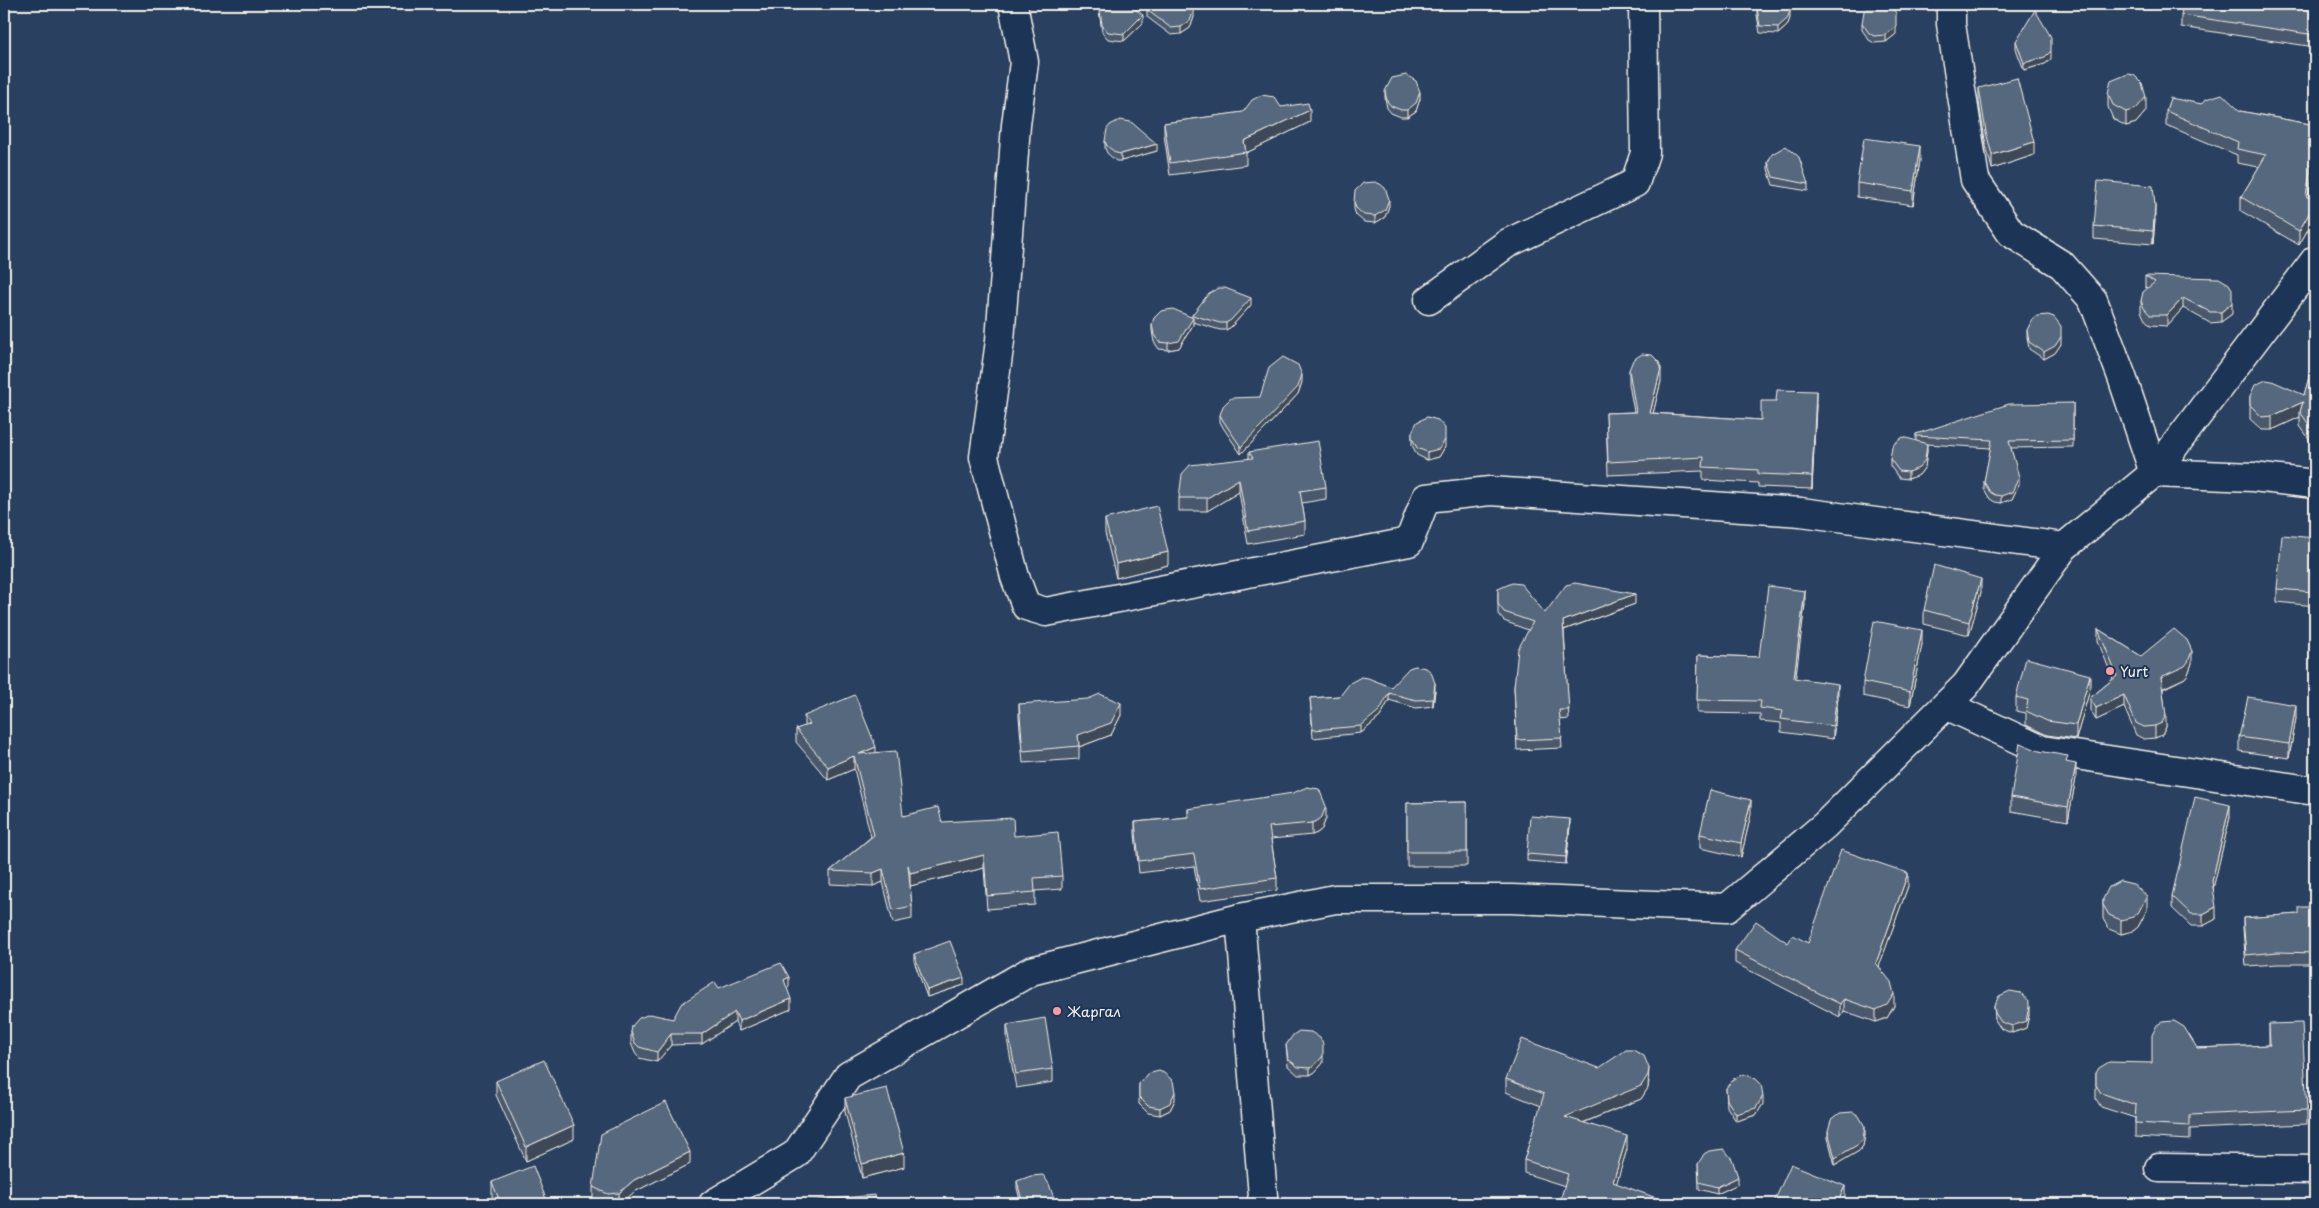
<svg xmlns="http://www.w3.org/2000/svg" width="2319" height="1208" viewBox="0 0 2319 1208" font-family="'Playpen Sans',sans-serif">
<rect width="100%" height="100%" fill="#2a4060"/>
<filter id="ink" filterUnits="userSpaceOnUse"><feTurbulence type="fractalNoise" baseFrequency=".02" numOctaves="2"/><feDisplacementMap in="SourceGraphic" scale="10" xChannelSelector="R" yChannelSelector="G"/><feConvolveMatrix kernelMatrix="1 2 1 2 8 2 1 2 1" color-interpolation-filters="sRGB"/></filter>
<g filter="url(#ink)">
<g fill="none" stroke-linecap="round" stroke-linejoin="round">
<defs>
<g id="minor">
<path d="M1013,4L1024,62L1016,125L1000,341L984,457L1015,577L1026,606L1046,612L1409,542L1426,498L1490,491L1801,512L2064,547"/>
<path d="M1951,4V24L1975,180L2011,233L2062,265L2093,300L2122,377L2154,473L2253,477L2315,484"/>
<path d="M1429,300L1508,243L1635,183L1645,153L1643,4"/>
<path d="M1946,705L2042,750L2315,791"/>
<path d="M1240,918L1263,1196L1261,1204"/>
<path d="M2159,1168L2315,1170"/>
<path d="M713,1204L796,1154L848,1076L1031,971L1240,918L1335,899H1511L1727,908L1825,825L1966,685L2064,547L2154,473L2315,260"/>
</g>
</defs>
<use href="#minor" stroke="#f4f1e8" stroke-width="31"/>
<use href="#minor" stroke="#1d3557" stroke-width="28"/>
</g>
<g fill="#4a596c" stroke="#f4f1e8">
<path d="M1098,4H1129L1143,23L1124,41L1108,39L1102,32Z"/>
<path d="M2315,4V47L2181,27V15Z"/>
<path d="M1757,8L1790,18L1787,26L1778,34L1760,33L1757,15Z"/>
<path d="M1147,10L1194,17L1190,28L1181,34L1171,35L1147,17Z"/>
<path d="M1862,23L1896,34L1886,42L1874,43L1869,40L1862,30Z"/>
<path d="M2016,41L2051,59L2045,64L2024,70L2016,49Z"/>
<path d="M1979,88L2034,155L1992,169L1986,146L1979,102Z"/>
<path d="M1385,91L1420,99L1416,111L1407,117H1401L1391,113L1387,108L1385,98Z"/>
<path d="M2108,93L2146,111L2136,123L2126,126L2113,119L2108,107Z"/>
<path d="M1281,107L1310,122L1246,153V165L1170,175L1164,135V123Z"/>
<path d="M2166,111H2240L2315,125V158L2308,198L2315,202V217L2299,245L2241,211V197L2259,167L2237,163V155L2166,125Z"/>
<path d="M1105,141L1157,151L1121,161H1116L1107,153L1105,148Z"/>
<path d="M1920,160L1913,205L1857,197V183Z"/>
<path d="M1768,162L1808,184V191L1773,185L1768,169Z"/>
<path d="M1354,202L1389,206L1385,217L1375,223L1364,222L1356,215L1354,209Z"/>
<path d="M2155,220L2153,244L2094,239V226Z"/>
<path d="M2145,276L2232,314L2221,322L2210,323L2183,308L2167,326L2150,325L2144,318L2141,311V301L2148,288L2145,287Z"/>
<path d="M1251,305L1231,327L1226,330H1220L1193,322V325L1179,348L1168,350L1159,349L1154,342L1152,331V324L1192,317V315Z"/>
<path d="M2027,330L2061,344L2055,353L2044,359L2029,349L2027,337Z"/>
<path d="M2315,356V447L2300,426V417L2272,430H2262L2250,419V396L2304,395Z"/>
<path d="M1629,370L1661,381L1653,413L1761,420L1816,405L1812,489L1758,487V483L1703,480V471L1608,475L1606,413L1634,412L1629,384Z"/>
<path d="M1302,382L1298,394L1241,454L1224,429L1220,422V415L1260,397Z"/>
<path d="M2073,403V447L2011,448L2019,484L2012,499L2001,503L1995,502L1990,499L1984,489V482L1991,448L1926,444L1927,451L1925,467L1919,475L1908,479L1899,478L1890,466V459L1916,440V434Z"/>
<path d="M1412,432L1445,447L1439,457L1427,460L1417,455L1412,445Z"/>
<path d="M1249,452L1326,487V499L1302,503L1305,521V534L1248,544L1239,492L1207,511H1179V498L1249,458Z"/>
<path d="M1105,519L1168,565L1116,578L1105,533Z"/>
<path d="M2315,538V606L2277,602V589Z"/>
<path d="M1498,589L1545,613L1635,604L1564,630L1569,719L1560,720L1562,748L1517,750L1514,687L1528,630L1504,621L1498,614Z"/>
<path d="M1981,592L1969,635L1924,624V610Z"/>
<path d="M1805,604L1795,678L1838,697L1833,739L1781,732V723L1760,721V714L1697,713L1698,655L1759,657Z"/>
<path d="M2098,629L2141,656L2192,663L2188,674L2185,678L2163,689L2166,727L2162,735L2155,738L2144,739L2136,735L2124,707L2096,720L2090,710V698L2113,679L2098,641Z"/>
<path d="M1922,644L1910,706L1863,696V682Z"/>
<path d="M1391,687L1435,690L1433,706L1416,708L1389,700L1380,717L1361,733L1313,738L1310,698L1340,696Z"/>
<path d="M2090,689L2076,739L2047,735L2026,725V713L2016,711V697Z"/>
<path d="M1019,704L1121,715L1111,735L1079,747V759L1023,763L1019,717Z"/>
<path d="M804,716L876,753L903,816L1014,836L1062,876V889L1035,891V905L987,909L984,868L910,886L912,906V919L893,923L883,882L873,886L830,884V871L871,837L854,769L828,780L796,742V729L804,727Z"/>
<path d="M2296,718L2289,758L2239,751V737Z"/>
<path d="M2039,751L2068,763L2076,778L2068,821L2011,811V797Z"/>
<path d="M1467,802V866H1407V803Z"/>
<path d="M1188,809L1326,818L1322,829L1317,833L1312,835L1271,839L1277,878V890L1200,901L1194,866L1139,873L1135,834V822L1188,817Z"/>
<path d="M1751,814L1741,857L1700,848V834Z"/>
<path d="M2230,817L2213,888L2216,919L2203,926H2191L2172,908V896Z"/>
<path d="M1570,826L1566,864L1527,861V854Z"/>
<path d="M1908,886L1879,966L1894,1006L1887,1018L1876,1022L1844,1011L1840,1017L1735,963V950L1788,943H1808Z"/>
<path d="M2103,899L2147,910L2138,927L2133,931L2121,934L2109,929L2103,919Z"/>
<path d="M2315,907V964H2278L2246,966L2243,929V918L2299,914Z"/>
<path d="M914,954L964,985L927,997L914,961Z"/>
<path d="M789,987L787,988L791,1009L739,1031L735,1022L702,1044L671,1045L657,1062L639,1058L635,1053L631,1043V1032L673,1019L719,988Z"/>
<path d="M1994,1006L2029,1015L2026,1028L2012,1033L2001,1029L1995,1020Z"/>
<path d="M2269,1024L2307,1110V1124L2190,1129V1140L2135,1137V1118L2101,1107L2096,1099V1073L2152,1063L2197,1048L2269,1045Z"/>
<path d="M1007,1025L1053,1069V1082L1016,1088L1007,1039Z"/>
<path d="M1286,1045L1323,1063L1315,1072L1310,1075H1298L1288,1066Z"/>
<path d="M1599,1068L1649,1081L1648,1088L1641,1099L1583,1123L1627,1149L1616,1184L1565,1186L1524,1173V1160L1541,1106L1506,1092V1079Z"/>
<path d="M496,1081L574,1139L526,1161L496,1095Z"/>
<path d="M1139,1084L1175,1100L1170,1110L1160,1115L1148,1113L1139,1104Z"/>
<path d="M1726,1088L1763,1104L1756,1115L1736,1121L1727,1107Z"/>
<path d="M845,1098L904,1167L862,1178L845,1112Z"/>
<path d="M1828,1131L1865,1134L1863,1146L1859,1151L1835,1165L1828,1138Z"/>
<path d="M690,1164L634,1192L621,1204H604L593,1199V1187Z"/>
<path d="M1698,1164L1738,1184L1717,1194L1699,1189Z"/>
<path d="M1017,1181L1056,1204H1021L1017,1188Z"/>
<path d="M492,1182L548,1204H496L492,1196Z"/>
</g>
<g fill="#3c4858" stroke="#f4f1e8">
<path d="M1194,10V17L1190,28L1181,34V27Z"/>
<path d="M1790,11V18L1787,26L1778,34V27Z"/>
<path d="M1143,15V23L1124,41V34Z"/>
<path d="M1896,26V34L1886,42V35Z"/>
<path d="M2051,51V59L2045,64L2024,70V63Z"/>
<path d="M1420,92V99L1416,111L1407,117V110Z"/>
<path d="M2146,97V111L2136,123L2126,126V112Z"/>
<path d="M1310,110V122L1246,153L1244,141Z"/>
<path d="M2034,142V155L1992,169V155Z"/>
<path d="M1157,144V151L1121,161V154Z"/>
<path d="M2315,144V158L2306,210V196Z"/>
<path d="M1920,146V160L1913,205V191Z"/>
<path d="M1389,199V206L1385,217L1375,223V216Z"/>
<path d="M2315,203V217L2299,245V231Z"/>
<path d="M2155,206V220L2153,244V231Z"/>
<path d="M1251,298V305L1231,327L1226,330V323Z"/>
<path d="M2183,298V308L2167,326V315Z"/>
<path d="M2232,303V314L2221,322V312Z"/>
<path d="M1193,318V325L1179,348L1168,350V343Z"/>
<path d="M2061,337V344L2055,353L2044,359V352Z"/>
<path d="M1661,368V381L1650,426V413Z"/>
<path d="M1302,375V382L1298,394L1241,454V447Z"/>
<path d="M1816,391V405L1812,489V476Z"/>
<path d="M2303,402L2300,412V417L2272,430V416Z"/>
<path d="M1445,440V447L1439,457L1427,460V452Z"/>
<path d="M1927,444V451L1925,467L1919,475L1908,479V472Z"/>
<path d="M2019,477V484L2012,499L2001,503V496Z"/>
<path d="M1239,479V492L1207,511V498Z"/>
<path d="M1168,552V565L1116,578V564Z"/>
<path d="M1981,579V592L1969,635V622Z"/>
<path d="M1805,591V604L1794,691V678Z"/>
<path d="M1635,594V604L1563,630V621Z"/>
<path d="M1922,630V644L1910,706V692Z"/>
<path d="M2192,651V663L2188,674L2185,678L2161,689V677Z"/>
<path d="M2090,675V689L2076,739V725Z"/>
<path d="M1435,683V690L1433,706V699Z"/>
<path d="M1838,684V697L1833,739V726Z"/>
<path d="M1389,693V700L1380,717L1361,733V726Z"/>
<path d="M2124,695V707L2096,720V708Z"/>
<path d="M1121,703V715L1111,735L1079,747L1078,735Z"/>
<path d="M2296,705V718L2289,758V744Z"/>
<path d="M2166,715V727L2162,735L2155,738V726Z"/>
<path d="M876,747V760L859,754Z"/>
<path d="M854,756V769L828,780V767Z"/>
<path d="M2076,764V778L2068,821V807Z"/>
<path d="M1751,800V814L1741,857V843Z"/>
<path d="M2230,805V817L2212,893V881Z"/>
<path d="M1326,806V818L1322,829L1317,833L1312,835V823Z"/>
<path d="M1570,819V826L1566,864V857Z"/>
<path d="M984,855V868L910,886V873Z"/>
<path d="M883,869V882L873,886V873Z"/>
<path d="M1908,873V886L1876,975V963Z"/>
<path d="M2147,896V910L2138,927L2133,931L2121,934V920Z"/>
<path d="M2216,907V919L2203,926V914Z"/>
<path d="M789,977V987L784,990V980Z"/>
<path d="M964,978V985L927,997V990Z"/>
<path d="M1894,994V1006L1887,1018L1876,1022V1010Z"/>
<path d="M791,999V1009L739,1031V1021Z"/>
<path d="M1844,999V1011L1840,1017V1004Z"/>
<path d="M2029,1007V1015L2026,1028L2012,1033V1026Z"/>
<path d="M735,1012V1022L702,1044V1034Z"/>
<path d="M671,1034V1045L657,1062V1052Z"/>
<path d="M1323,1056V1063L1315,1072L1310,1075V1068Z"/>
<path d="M1649,1068L1648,1088L1641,1099L1565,1130V1117Z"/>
<path d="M1175,1092V1100L1170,1110L1160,1115V1108Z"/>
<path d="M1763,1096V1104L1756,1115L1736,1121V1114Z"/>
<path d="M574,1125V1139L526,1161V1147Z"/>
<path d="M1865,1127V1134L1863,1146L1859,1151L1835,1165V1158Z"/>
<path d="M1627,1136V1149L1613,1195V1182Z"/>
<path d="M690,1152V1164L634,1192L621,1204H619V1193L634,1180Z"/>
<path d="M904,1153V1167L862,1178V1164Z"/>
<path d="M1738,1177V1184L1717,1194V1187Z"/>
<path d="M1845,1186V1200L1843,1204H1837Z"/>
</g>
<g fill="#56677d" stroke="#f4f1e8">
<path d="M1099,4H1129L1143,15L1124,34L1108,32L1102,25Z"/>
<path d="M1157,4H1190L1194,10L1190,21L1181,27L1171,28L1147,10Z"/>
<path d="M1759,4H1788L1790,11L1787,19L1778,27L1760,26L1757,8Z"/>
<path d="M1871,4H1889L1896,13V26L1886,35L1874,36L1869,33L1862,23L1864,11Z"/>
<path d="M2183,4H2315V35L2181,15Z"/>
<path d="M2035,10L2051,37V51L2045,57L2024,63L2016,41Z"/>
<path d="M2128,74L2134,75L2142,83L2146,97L2136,109L2126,112L2113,105L2108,93L2111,81Z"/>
<path d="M1406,75L1416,81L1420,92L1416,103L1407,110H1401L1391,106L1387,101L1385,91L1392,78Z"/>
<path d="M2017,78L2034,142L1992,155L1986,132L1979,88Z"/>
<path d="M2222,94L2240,111L2315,125V144L2306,196L2315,202V203L2299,231L2241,197L2266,155L2237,149L2238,142L2166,111L2170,98L2202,104L2206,99Z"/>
<path d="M1262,95L1274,97L1281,107L1308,103L1310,110L1244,141L1246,152L1170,163L1164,123L1243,112L1252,100Z"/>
<path d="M1120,120L1131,122L1157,144L1121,154L1116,153L1107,146L1105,141L1107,129L1110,125Z"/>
<path d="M1864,138L1920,146L1913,191L1857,183Z"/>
<path d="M1786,146L1799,157L1808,184L1773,177L1768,162L1772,154Z"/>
<path d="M2098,181L2153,186L2155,206L2153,231L2094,226Z"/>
<path d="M1375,182L1380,184L1385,188L1389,199L1385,210L1375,216L1364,215L1356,208L1354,202L1355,191L1363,183Z"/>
<path d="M2145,276L2219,278L2229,284L2232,289V303L2221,312H2210L2183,298L2167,315H2150L2144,308L2141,301L2143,292L2155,282Z"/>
<path d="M1219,288H1225L1251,298L1231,320L1226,323H1220L1192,315L1209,293Z"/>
<path d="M1173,309L1193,318L1179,341L1168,343L1159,342L1154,335L1152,324L1154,318L1161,311Z"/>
<path d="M2048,315L2054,317L2061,326V337L2055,346L2044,352L2029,342L2027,330L2032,320L2037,316Z"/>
<path d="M1642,354L1652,355L1659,362L1661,368L1650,413L1761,420V401H1776L1777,390L1816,391L1812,476L1758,474V470L1703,467L1704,457L1608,462L1606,413L1636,412L1629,370L1633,360Z"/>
<path d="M2315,356V433L2300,412L2303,402L2272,416L2262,417L2250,405V396L2255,385L2266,380L2272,381L2304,395Z"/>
<path d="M1283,357L1298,365L1302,375L1298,387L1241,447L1224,422L1220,415L1223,406L1231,398L1260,397L1269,368Z"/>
<path d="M2073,403V440L2009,441L2019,477L2012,492L2001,496L1995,495L1990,492L1984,482L1992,440L1916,436V434L2009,404Z"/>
<path d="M1427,417L1438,420L1445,428V440L1439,449L1427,452L1417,448L1412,438V432L1417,422Z"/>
<path d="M1903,437L1927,444L1925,460L1919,468L1908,472L1899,471L1890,459L1892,447L1895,443Z"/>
<path d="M1318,441L1326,487L1300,491L1305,521L1248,531L1239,479L1207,498H1179L1182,474L1190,465L1253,458L1249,452Z"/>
<path d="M1157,506L1168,552L1116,564L1105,519Z"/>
<path d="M2282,535L2315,538V592L2277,589Z"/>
<path d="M1934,565L1981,579L1969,622L1924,610Z"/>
<path d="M1512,583L1521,584L1545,613L1566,585L1575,583L1635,594L1563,621L1569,710H1559L1562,738L1517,740L1514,687L1518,649L1533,622L1504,612L1498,604V589Z"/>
<path d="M1768,586L1805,591L1794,678L1838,684L1833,726L1781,719L1783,711L1760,708L1761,701L1697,700L1698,655L1759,657Z"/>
<path d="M1874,621L1922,630L1910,692L1863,682Z"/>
<path d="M2098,629L2141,656L2174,629L2187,640L2192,651L2188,662L2185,666L2161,677L2166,715L2162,723L2155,726L2144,727L2136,723L2124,695L2096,708L2090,698L2117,676Z"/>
<path d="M2026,658L2090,675L2076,725L2047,721L2026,711L2028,700L2016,697Z"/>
<path d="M1415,666L1426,668L1431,672L1435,683L1433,699L1416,700L1389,693L1380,710L1361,726L1313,730L1310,698L1340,696L1350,683L1361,677L1368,678L1391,687L1409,668Z"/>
<path d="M1100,694L1121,703L1111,723L1078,735L1079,746L1023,751L1019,704L1088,699Z"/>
<path d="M855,695L876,747L859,754L896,751L903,816L938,807L942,822L1013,818L1014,836L1058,832L1062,876L1034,878L1035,892L987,896L984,855L910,873L908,865L912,906L893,910L883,869L873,873L830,871L874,835L854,756L828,767L796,729L810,724L804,716Z"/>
<path d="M2248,697L2296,705L2289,744L2239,737Z"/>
<path d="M2020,743L2039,751L2068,756L2066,762L2076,764L2068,807L2011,797Z"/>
<path d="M1307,787L1319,789L1326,806L1322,817L1317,821L1312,823L1269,827L1277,878L1200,889L1194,854L1139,861L1135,822L1189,817L1188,809L1293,793Z"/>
<path d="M1710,790L1751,800L1741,843L1700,834Z"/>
<path d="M2195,797L2230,805L2212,881L2216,907L2203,914H2191L2172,896Z"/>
<path d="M1467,802V852H1407V803Z"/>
<path d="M1530,816L1570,819L1566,857L1527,854Z"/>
<path d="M1841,850L1908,873L1876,963L1891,982L1894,994L1887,1005L1876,1010L1844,999L1840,1004L1735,950L1756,921L1788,943L1793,935L1808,943Z"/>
<path d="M2120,881L2133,884L2147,896L2138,913L2133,917L2121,920L2109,915L2103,905V899L2109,887Z"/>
<path d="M2299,907H2315V953L2278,952L2246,955L2243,918L2299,914Z"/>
<path d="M950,941L964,978L927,990L914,954Z"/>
<path d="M781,963L789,977L784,980L791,999L739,1021L735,1012L702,1034H671L657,1052L639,1047L635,1043L631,1032L632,1026L639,1018L650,1014L673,1019L681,1004L715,982L719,988Z"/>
<path d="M2010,991L2021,993L2029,1002V1007L2026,1021L2012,1026L2001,1022L1995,1013L1994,1006L1999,996Z"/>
<path d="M1045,1018L1053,1069L1016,1074L1007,1025Z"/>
<path d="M2174,1021L2184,1027L2197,1048L2270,1045L2269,1024L2302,1023L2307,1110L2190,1115V1126L2135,1123L2136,1105L2101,1093L2096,1085V1073L2099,1068L2109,1062L2152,1063V1035L2157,1025L2162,1022Z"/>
<path d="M1299,1031L1311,1032L1320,1038L1323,1044V1056L1315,1065L1310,1068L1298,1067L1288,1059L1286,1045L1293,1035Z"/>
<path d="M1522,1039L1599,1068L1626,1050H1633L1644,1056L1649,1068L1648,1075L1641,1086L1565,1117L1627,1136L1613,1182L1670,1203L1669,1204H1559L1568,1174L1524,1160L1544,1094L1506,1079Z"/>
<path d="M544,1060L574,1125L526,1147L496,1081Z"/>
<path d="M1159,1071L1164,1073L1173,1081L1175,1092L1170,1103L1160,1108L1148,1106L1139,1097V1084L1147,1074Z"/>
<path d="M1744,1074L1756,1079L1761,1084L1763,1096L1756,1108L1736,1114L1727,1100L1726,1088L1733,1079Z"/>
<path d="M887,1088L904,1153L862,1164L845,1098Z"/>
<path d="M666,1102L690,1152L634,1180L619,1193L608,1194L593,1187L601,1134Z"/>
<path d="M1853,1112L1859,1116L1865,1127L1863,1139L1859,1144L1835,1158L1828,1131L1831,1120L1840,1113Z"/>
<path d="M1724,1149L1732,1159L1738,1177L1717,1187L1699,1182L1698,1164L1704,1154L1709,1151Z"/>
<path d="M1791,1164L1845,1186L1837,1204H1779L1774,1202Z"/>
<path d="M533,1166L548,1204H501L492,1182Z"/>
<path d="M1043,1175L1049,1184L1056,1204H1026L1022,1201L1017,1181L1031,1176Z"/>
<path d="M875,1195L876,1204H800V1202Z"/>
<path d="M1933,1199L1940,1200L1945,1204H1921L1922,1203Z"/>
</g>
</g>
<g fill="#ff9aa2" stroke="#1d3557" stroke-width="2">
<circle cx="2110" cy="671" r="5"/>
<circle cx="1057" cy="1011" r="5"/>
</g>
<g text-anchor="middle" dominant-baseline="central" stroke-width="4" stroke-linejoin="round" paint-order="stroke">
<g font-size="14" fill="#f4f1e8" stroke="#1d3557" text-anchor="start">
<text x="2120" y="671">Yurt</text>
<text x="1067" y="1011">Жаргал</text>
</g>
</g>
<rect width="2319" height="1208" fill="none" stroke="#1d3557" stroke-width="20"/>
<rect x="10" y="10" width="2299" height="1188" fill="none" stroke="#f4f1e8" stroke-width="2" filter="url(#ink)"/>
</svg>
